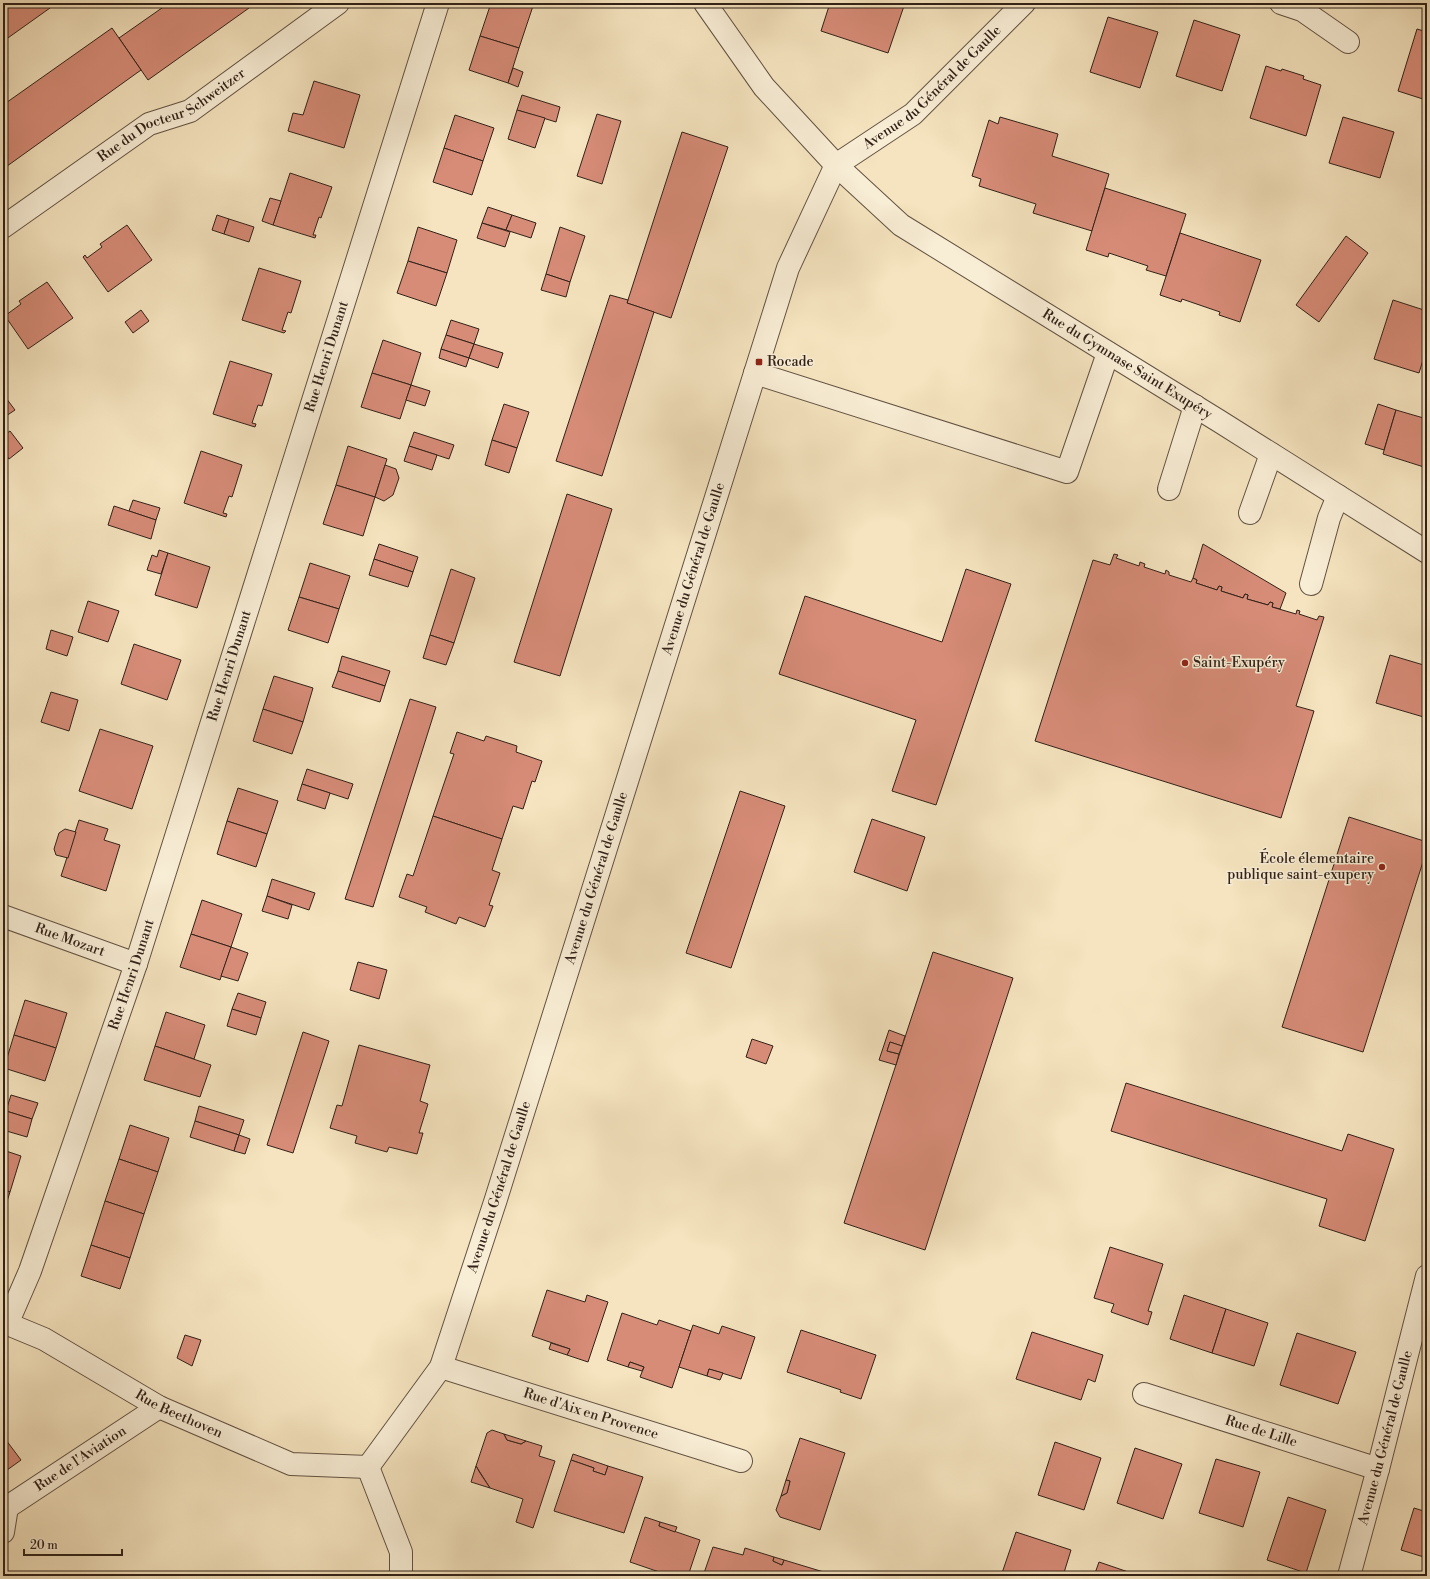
<svg xmlns="http://www.w3.org/2000/svg" width="1430" height="1579" viewBox="0 0 1430 1579" font-family="'Libre Bodoni',serif">
<rect width="100%" height="100%" fill="#f5e4bf"/>
<filter id="stains"><feTurbulence type="fractalNoise" baseFrequency=".005" numOctaves="4"/><feColorMatrix values="0 0 0 0 .2 0 0 0 0 .09 0 0 0 0 .02 0 0 0 .5 -.17"/></filter>
<radialGradient id="worn" r=".72"><stop offset=".6" stop-color="#630" stop-opacity="0"/><stop offset="1" stop-color="#630" stop-opacity=".3"/></radialGradient>
<g fill="#d78c78" stroke="#312118">
<path d="M7,3H57L5,40L3,37V6Z"/>
<path d="M169,3H256L148,80L119,38Z"/>
<path d="M491,3H525L533,6L519,48L480,36Z"/>
<path d="M830,3H905L888,53L821,31Z"/>
<path d="M1108,17L1158,32L1140,88L1090,72Z"/>
<path d="M1194,20L1240,35L1222,91L1176,76Z"/>
<path d="M112,28L141,70L3,169V105Z"/>
<path d="M1417,29L1427,32V102L1426,100L1398,91Z"/>
<path d="M480,36L519,48L508,83L469,70Z"/>
<path d="M1266,66L1281,71L1282,69L1304,76L1303,79L1321,85L1306,136L1250,118Z"/>
<path d="M513,68L523,72L518,87L508,83Z"/>
<path d="M314,81L360,95L344,148L288,131L293,113L303,115Z"/>
<path d="M522,95L560,107L556,122L517,110Z"/>
<path d="M517,110L545,118L535,148L508,139Z"/>
<path d="M597,114L621,121L602,184L577,176Z"/>
<path d="M455,115L494,128L483,161L444,148Z"/>
<path d="M1000,117L1058,134L1052,156L1109,174L1092,231L1033,213L1036,204L979,186L981,179L972,176L989,120L998,124Z"/>
<path d="M1343,117L1394,132L1380,178L1329,163Z"/>
<path d="M682,132L728,147L671,318L627,303Z"/>
<path d="M444,148L483,161L472,195L433,182Z"/>
<path d="M290,173L332,187L321,218L319,217L313,235H316L315,238L273,225Z"/>
<path d="M1105,188L1186,214L1166,276L1146,270L1148,266L1109,253L1108,257L1086,250Z"/>
<path d="M270,198L281,201L273,225L262,221Z"/>
<path d="M488,207L512,215L506,230L482,223Z"/>
<path d="M217,215L229,219L224,234L212,230Z"/>
<path d="M512,215L536,223L531,238L506,230Z"/>
<path d="M229,219L254,227L249,242L224,234Z"/>
<path d="M482,223L510,232L505,247L477,238Z"/>
<path d="M127,225L152,260L108,292L83,257L85,255L87,258L102,247L100,244Z"/>
<path d="M418,227L457,240L447,273L408,261Z"/>
<path d="M560,227L585,236L570,282L546,274Z"/>
<path d="M1180,233L1261,260L1240,322L1219,315L1220,312L1182,299L1181,302L1160,295Z"/>
<path d="M1346,236L1368,253L1319,322L1296,305Z"/>
<path d="M408,261L447,273L436,306L397,293Z"/>
<path d="M259,268L301,281L291,313L288,312L282,330L286,331L284,333L242,320Z"/>
<path d="M546,274L570,282L566,297L541,290Z"/>
<path d="M47,282L73,318L28,349L3,313L4,312L6,315L21,304L19,301Z"/>
<path d="M610,295L628,300L627,303L654,312L602,476L556,461Z"/>
<path d="M1393,300L1427,311V347L1419,373L1374,359Z"/>
<path d="M141,310L149,321L133,333L125,322Z"/>
<path d="M451,320L479,329L474,344L446,335Z"/>
<path d="M446,335L474,344L469,358L441,349Z"/>
<path d="M383,340L421,353L411,385L372,373Z"/>
<path d="M474,344L503,353L498,368L469,358Z"/>
<path d="M441,349L469,358L466,367L439,358Z"/>
<path d="M230,361L272,374L262,406L258,405L252,423L256,424L255,427L213,414Z"/>
<path d="M372,373L411,385L400,419L361,407Z"/>
<path d="M411,385L430,391L425,406L406,400Z"/>
<path d="M3,394L15,410L3,418Z"/>
<path d="M504,404L529,412L517,448L492,440Z"/>
<path d="M1378,404L1396,410L1384,450L1365,444Z"/>
<path d="M1396,410L1427,419V468L1383,454Z"/>
<path d="M10,431L23,448L9,459L3,450V436Z"/>
<path d="M414,432L454,445L449,459L409,446Z"/>
<path d="M492,440L517,448L509,473L485,465Z"/>
<path d="M348,446L387,459L375,497L336,485Z"/>
<path d="M409,446L437,455L432,470L404,461Z"/>
<path d="M201,451L242,465L232,497L229,496L223,513L227,514L226,517L184,503Z"/>
<path d="M385,465L396,469L399,478L393,495L384,501L375,497Z"/>
<path d="M336,485L375,497L363,536L323,524Z"/>
<path d="M567,494L612,509L560,676L514,662Z"/>
<path d="M133,500L160,508L156,520L129,511Z"/>
<path d="M114,506L156,520L151,539L108,525Z"/>
<path d="M379,544L418,557L413,572L374,559Z"/>
<path d="M1203,544L1286,593L1280,609L1272,607L1273,603L1270,602L1268,605L1247,599L1248,595L1245,594L1243,598L1221,591L1222,587L1219,586L1217,590L1196,583L1197,580L1193,578Z"/>
<path d="M159,550L168,553L161,574L147,570L152,555L157,557Z"/>
<path d="M168,553L210,567L197,608L155,595Z"/>
<path d="M1114,554L1118,555L1116,558L1139,566L1140,562L1145,564L1144,567L1165,574L1166,570L1169,572V575L1191,582L1193,578L1197,580L1196,583L1217,590L1219,586L1222,587L1221,591L1243,598L1245,594L1248,595L1247,599L1268,605L1270,602L1273,603L1272,607L1296,614L1297,610L1300,611L1299,614L1317,620L1319,616L1324,617L1296,706L1314,711L1281,818L1035,741L1093,560L1110,565Z"/>
<path d="M374,559L413,572L408,587L369,575Z"/>
<path d="M310,563L350,576L339,609L299,597Z"/>
<path d="M451,569L475,578L454,643L430,635Z"/>
<path d="M966,569L1011,584L936,805L892,791L916,720L779,674L805,596L942,642Z"/>
<path d="M299,597L339,609L328,643L288,630Z"/>
<path d="M88,601L119,611L108,642L78,632Z"/>
<path d="M51,630L73,637L67,656L46,649Z"/>
<path d="M430,635L454,643L446,665L423,658Z"/>
<path d="M134,644L181,660L167,700L121,684Z"/>
<path d="M1390,655L1427,666V718L1376,703Z"/>
<path d="M342,656L390,671L385,686L338,671Z"/>
<path d="M338,671L385,686L380,702L332,687Z"/>
<path d="M274,676L313,688L303,722L263,709Z"/>
<path d="M51,692L78,700L69,731L41,722Z"/>
<path d="M410,699L436,707L373,907L345,899Z"/>
<path d="M263,709L303,722L292,754L253,741Z"/>
<path d="M100,729L153,746L132,809L79,791Z"/>
<path d="M457,732L484,741L486,736L517,746L516,752L542,761L535,782L532,781L523,809L513,806L502,839L433,816L454,754L450,753Z"/>
<path d="M307,769L353,784L348,799L302,784Z"/>
<path d="M302,784L330,793L325,809L297,800Z"/>
<path d="M238,788L278,801L267,834L227,821Z"/>
<path d="M740,791L785,806L731,968L686,953Z"/>
<path d="M433,816L502,839L492,870L500,873L489,905L493,906L485,927L459,917L456,924L425,912L427,907L399,897L407,874L413,876Z"/>
<path d="M1349,817L1427,842V849L1363,1052L1282,1027Z"/>
<path d="M872,819L925,837L907,891L854,872Z"/>
<path d="M79,820L108,829L104,840L120,845L106,891L61,876Z"/>
<path d="M227,821L267,834L256,867L217,854Z"/>
<path d="M65,829L76,832L68,858L56,855L54,849L59,833Z"/>
<path d="M272,879L315,893L309,910L267,896Z"/>
<path d="M267,896L292,905L288,919L262,911Z"/>
<path d="M202,900L242,914L231,947L191,934Z"/>
<path d="M191,934L231,947L220,980L180,967Z"/>
<path d="M231,947L248,953L238,981L221,976Z"/>
<path d="M933,952L1013,978L925,1250L844,1223Z"/>
<path d="M358,962L387,970L379,999L350,990Z"/>
<path d="M238,993L266,1002L261,1018L232,1009Z"/>
<path d="M25,1000L67,1013L56,1048L14,1035Z"/>
<path d="M232,1009L261,1018L256,1035L227,1026Z"/>
<path d="M166,1012L205,1025L194,1059L155,1046Z"/>
<path d="M889,1030L905,1036L902,1046L890,1042L887,1051L899,1054L896,1065L879,1060Z"/>
<path d="M303,1032L329,1041L293,1153L267,1145Z"/>
<path d="M14,1035L56,1048L45,1081L4,1068Z"/>
<path d="M752,1039L773,1046L766,1064L746,1057Z"/>
<path d="M890,1042L902,1046L899,1054L887,1051Z"/>
<path d="M359,1045L430,1065L420,1101L428,1104L419,1133H423L417,1154L389,1147L387,1152L355,1143L357,1136L330,1128L337,1105L342,1106Z"/>
<path d="M155,1046L211,1065L200,1097L144,1080Z"/>
<path d="M1126,1083L1342,1151L1348,1134L1394,1149L1365,1241L1319,1226L1327,1199L1111,1131Z"/>
<path d="M11,1095L38,1103L32,1119L6,1111Z"/>
<path d="M199,1106L244,1120L239,1135L195,1121Z"/>
<path d="M6,1111L32,1119L27,1137L3,1130V1120Z"/>
<path d="M195,1121L239,1135L234,1151L190,1137Z"/>
<path d="M130,1125L169,1138L158,1172L119,1159Z"/>
<path d="M239,1135L250,1139L245,1154L234,1151Z"/>
<path d="M3,1150L21,1156L10,1192L3,1189Z"/>
<path d="M119,1159L158,1172L144,1214L105,1201Z"/>
<path d="M3,1189L10,1192L3,1214Z"/>
<path d="M105,1201L144,1214L130,1258L91,1245Z"/>
<path d="M91,1245L130,1258L120,1289L81,1276Z"/>
<path d="M1110,1247L1163,1264L1148,1311L1152,1312L1148,1325L1111,1312L1114,1304L1094,1298Z"/>
<path d="M547,1290L585,1302L587,1295L608,1302L588,1362L567,1355L570,1349L532,1336Z"/>
<path d="M1184,1295L1226,1309L1212,1353L1170,1339Z"/>
<path d="M1226,1309L1268,1323L1254,1366L1212,1353Z"/>
<path d="M622,1313L657,1325L659,1320L691,1331L672,1388L640,1377L644,1367L630,1362L628,1367L607,1360Z"/>
<path d="M693,1325L719,1334L722,1326L755,1337L741,1379L709,1369L707,1376L679,1367Z"/>
<path d="M801,1330L876,1355L861,1399L840,1392L841,1390L787,1372Z"/>
<path d="M1032,1332L1103,1355L1095,1382L1088,1379L1081,1400L1016,1379Z"/>
<path d="M1297,1333L1356,1352L1338,1404L1280,1385Z"/>
<path d="M185,1335L201,1340L192,1366L177,1358Z"/>
<path d="M551,1343L570,1349L567,1355L549,1349Z"/>
<path d="M630,1362L644,1367L642,1371L628,1367Z"/>
<path d="M709,1369L723,1373L720,1380L707,1376Z"/>
<path d="M492,1430L504,1434L507,1440L521,1444L526,1441L542,1446L539,1456L555,1461L533,1528L516,1522L523,1499L490,1488L476,1466L487,1433Z"/>
<path d="M504,1434L526,1441L521,1444L507,1440Z"/>
<path d="M3,1436L21,1460L3,1473Z"/>
<path d="M800,1438L845,1453L820,1530L780,1517L776,1510L781,1496L787,1493L790,1481L786,1480Z"/>
<path d="M1055,1442L1101,1458L1084,1510L1038,1495Z"/>
<path d="M1135,1448L1182,1464L1163,1519L1117,1503Z"/>
<path d="M573,1454L608,1466L605,1475L593,1471L594,1468L571,1460Z"/>
<path d="M1216,1459L1260,1472L1243,1527L1199,1513Z"/>
<path d="M571,1460L594,1468L593,1471L605,1475L608,1466L643,1477L624,1533L554,1511Z"/>
<path d="M476,1466L480,1473L490,1488L471,1482Z"/>
<path d="M786,1480L790,1481L787,1493L781,1496Z"/>
<path d="M1288,1497L1326,1510L1306,1573L1267,1560Z"/>
<path d="M1414,1508L1427,1512V1558L1401,1550Z"/>
<path d="M645,1517L660,1522L659,1526L700,1540L688,1576H671L630,1562Z"/>
<path d="M660,1522L677,1527L675,1532L659,1526Z"/>
<path d="M1016,1532L1071,1550L1063,1576H1001Z"/>
<path d="M713,1547L743,1555L745,1548L774,1557L773,1561L782,1565L784,1560L827,1573L826,1576H703Z"/>
<path d="M774,1557L784,1560L782,1565L773,1561Z"/>
<path d="M1099,1562L1140,1576H1094Z"/>
</g>
<g fill="none" stroke-linecap="round" stroke-linejoin="round">
<defs>
<g id="minor">
<path id="s1" d="M705,3L764,87L836,165L901,225L1219,421L1427,552"/>
<path d="M1281,3L1302,10L1348,42"/>
<path id="s2" d="M3,227L149,124L190,111L338,3"/>
<path d="M755,373L1067,472L1108,353"/>
<path d="M1169,489L1195,406"/>
<path d="M1250,513L1271,454"/>
<path d="M1311,584L1329,518L1338,496"/>
<path id="s3" d="M3,916L136,964"/>
<path id="s4" d="M3,1322L44,1339L159,1407L291,1464L368,1467"/>
<path id="s5" d="M7,1324L30,1271L136,964L438,3"/>
<path id="s6" d="M441,1367L741,1461"/>
<path id="s7" d="M1144,1394L1378,1469"/>
<path id="s8" d="M368,1467L441,1367L496,1199L788,268L836,165L913,114L1024,3"/>
<path d="M368,1467L401,1552V1576"/>
<path id="s9" d="M3,1510L159,1407"/>
<path d="M3,1532L7,1507"/>
<path id="s10" d="M1349,1576L1378,1469L1427,1276"/>
</g>
</defs>
<use href="#minor" stroke="#625242" stroke-width="24"/>
<use href="#minor" stroke="#f8edd5" stroke-width="22"/>
</g>
<g fill="#8f2418" stroke="#f8edd5" stroke-width="1.5">
<rect x="755" y="358" width="8" height="8" rx="2"/>
<circle cx="1185" cy="663" r="4"/>
<circle cx="1382" cy="867" r="4"/>
</g>
<g text-anchor="middle" dominant-baseline="central" stroke-width="3" stroke-linejoin="round" paint-order="stroke">
<g font-size="14" fill="#312118" stroke="#f8edd5">
<text stroke="none"><textPath href="#s8" startOffset="1514">Avenue du Général de Gaulle</textPath></text>
<text stroke="none"><textPath href="#s2" startOffset="203">Rue du Docteur Schweitzer</textPath></text>
<text stroke="none"><textPath href="#s5" startOffset="1019">Rue Henri Dunant</textPath></text>
<text stroke="none"><textPath href="#s1" startOffset="563">Rue du Gymnase Saint Exupéry</textPath></text>
<text stroke="none"><textPath href="#s8" startOffset="961">Avenue du Général de Gaulle</textPath></text>
<text stroke="none"><textPath href="#s5" startOffset="695">Rue Henri Dunant</textPath></text>
<text stroke="none"><textPath href="#s8" startOffset="637">Avenue du Général de Gaulle</textPath></text>
<text stroke="none"><textPath href="#s3" startOffset="71">Rue Mozart</textPath></text>
<text stroke="none"><textPath href="#s5" startOffset="371">Rue Henri Dunant</textPath></text>
<text stroke="none"><textPath href="#s8" startOffset="313">Avenue du Général de Gaulle</textPath></text>
<text stroke="none"><textPath href="#s4" startOffset="199">Rue Beethoven</textPath></text>
<text stroke="none"><textPath href="#s6" startOffset="157">Rue d'Aix en Provence</textPath></text>
<text stroke="none"><textPath href="#s7" startOffset="123">Rue de Lille</textPath></text>
<text stroke="none"><textPath href="#s10" startOffset="143">Avenue du Général de Gaulle</textPath></text>
<text stroke="none"><textPath href="#s9" startOffset="93">Rue de l'Aviation</textPath></text>
</g>
<g font-size="14" fill="#312118" stroke="#f8edd5" text-anchor="start">
<text x="767" y="362">Rocade</text>
<text x="1193" y="663">Saint-Exupéry</text>
<text x="1374" y="859" text-anchor="end">École élementaire<tspan x="1374" dy="16">publique saint-exupery</tspan></text>
</g>
</g>
<rect width="1430" height="1579" fill="none" stroke="#f5e4bf" stroke-width="16"/>
<rect x="4" y="4" width="1422" height="1571" fill="none" stroke="#312118" stroke-width="2"/>
<rect x="8" y="8" width="1414" height="1563" fill="none" stroke="#312118"/>
<path d="M24 1549v6h98v-6" fill="none" stroke="#312118" stroke-width="2"/>
<text x="30" y="1549" font-size="12" fill="#312118" stroke="#f8edd5" stroke-width="3" paint-order="stroke">20 m</text>
<rect width="100%" height="100%" filter="url(#stains)"/>
<rect width="100%" height="100%" fill="url(#worn)"/>
</svg>
